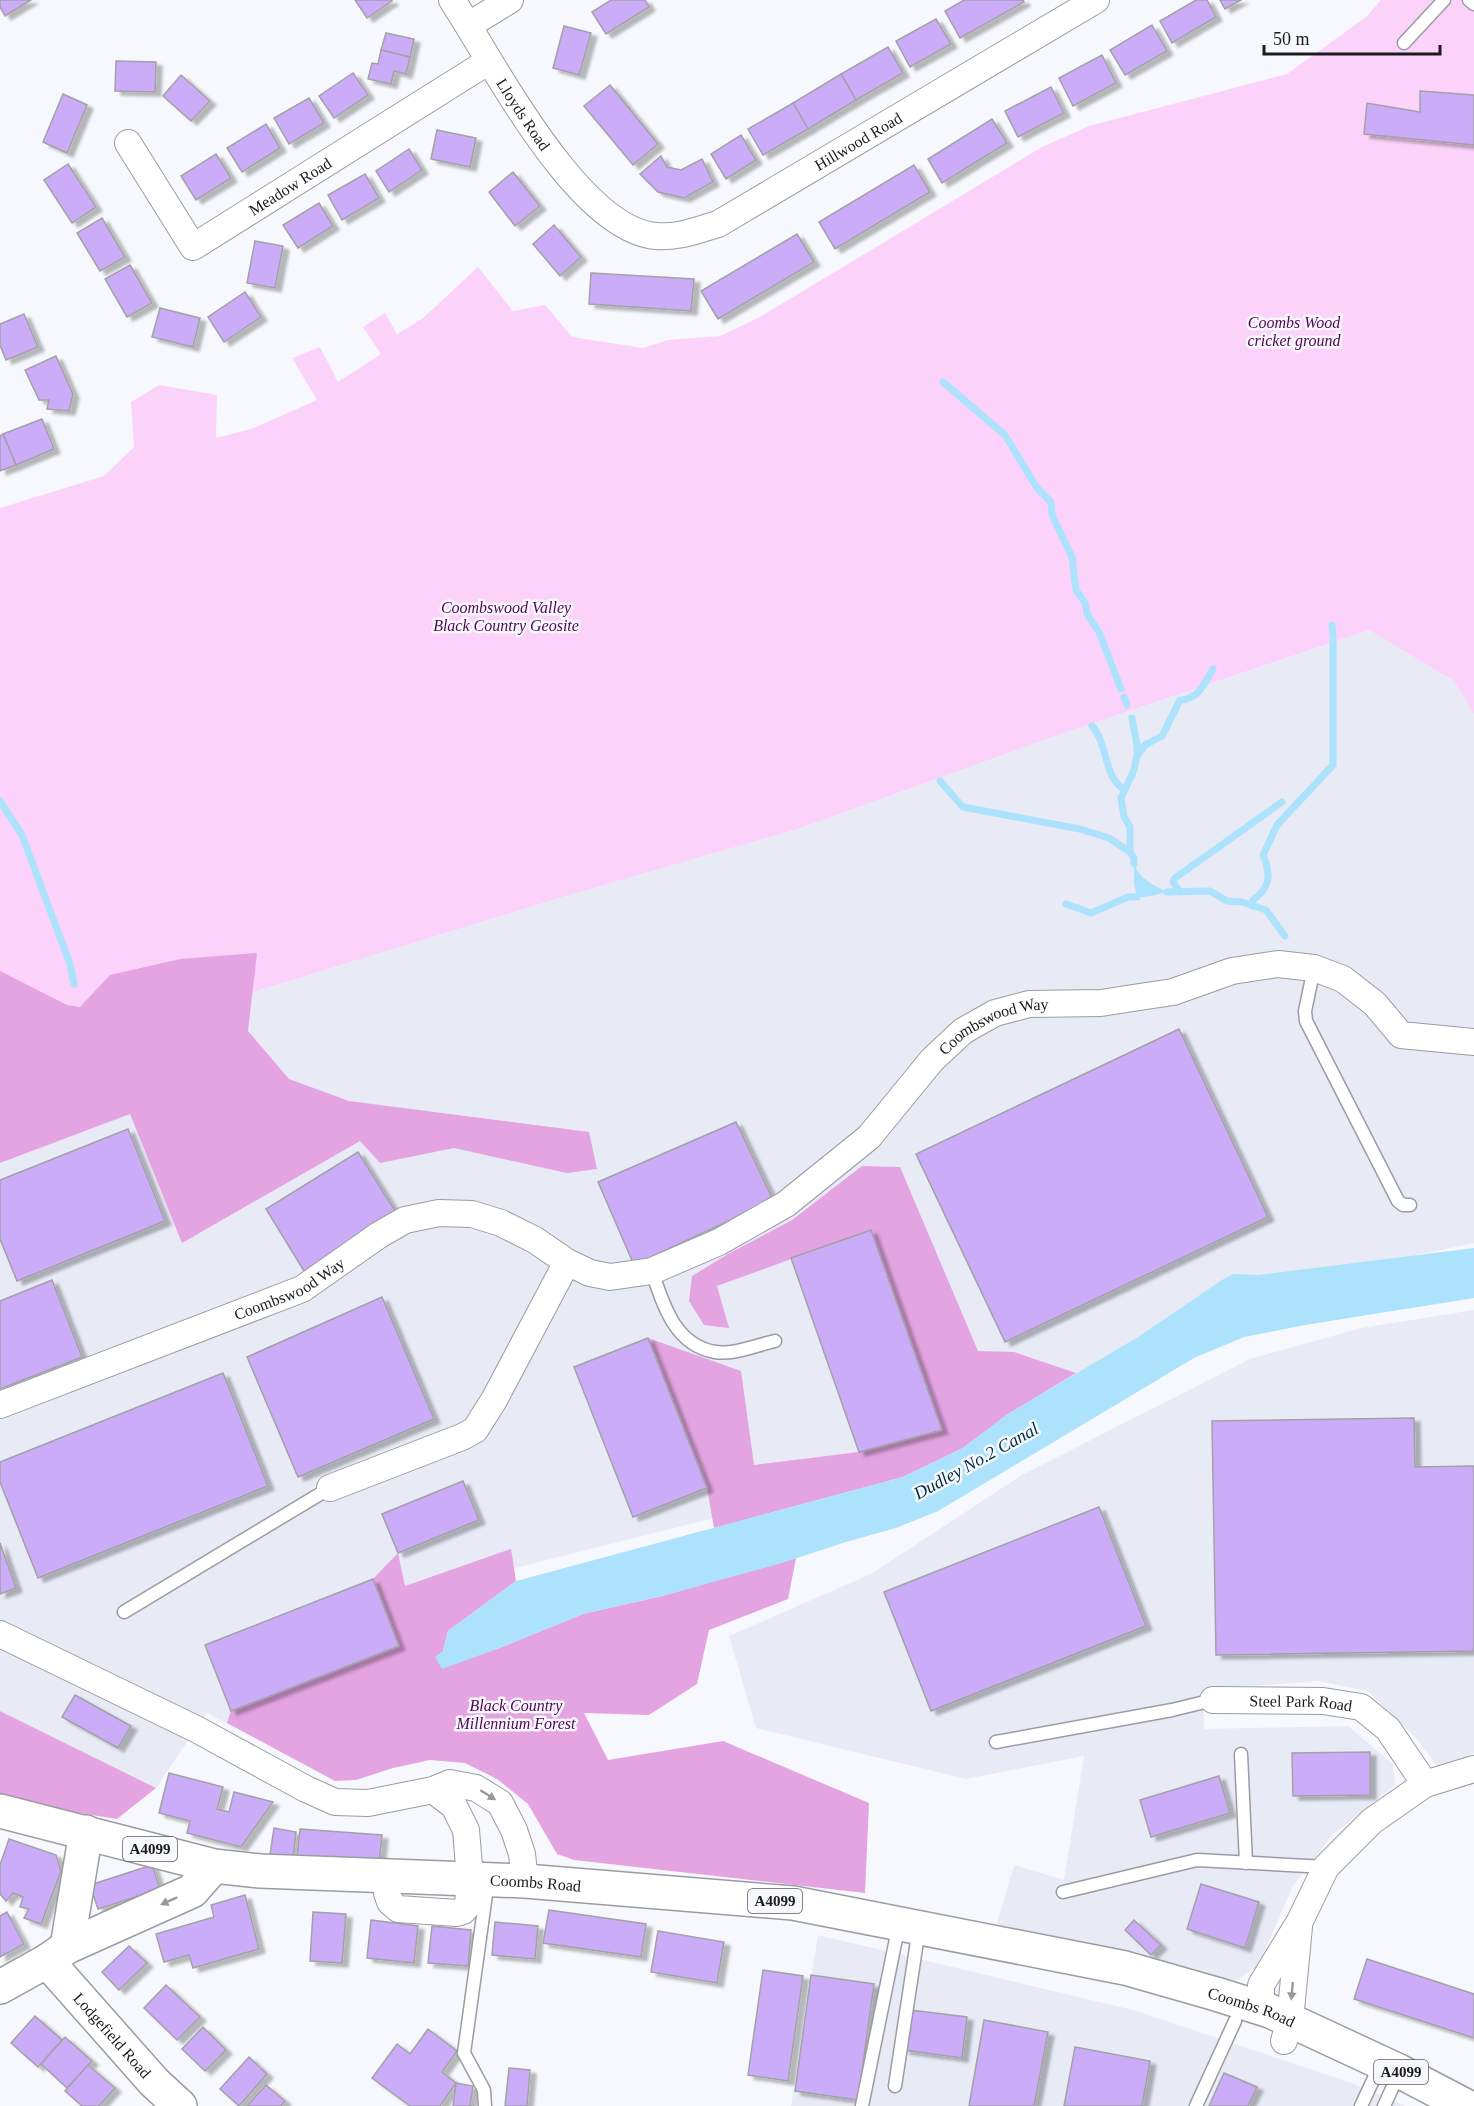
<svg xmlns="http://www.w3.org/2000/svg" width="1474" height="2106" viewBox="0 0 1474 2106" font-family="Georgia,serif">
<defs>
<filter id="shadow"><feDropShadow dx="6" dy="4" stdDeviation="1.5" flood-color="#0004"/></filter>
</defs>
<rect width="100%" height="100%" fill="#f7f8fd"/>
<g fill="#e8eaf6">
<path d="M1369,630L1454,681L1474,714V1243L1282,1283L922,1466L407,1595L313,1768L207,1713L156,1788L0,1711V1046L243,995L566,896L798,829L1058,735Z"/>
<path d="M1474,1310V1753L1440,1770L1418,1740L1367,1691L1318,1681L1203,1690L1204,1729L1348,1726L1393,1764L1395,1785L1332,1835L1293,1886L1258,1966L1223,1990L997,1924L1014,1865L1064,1880L1084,1756L966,1779L756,1728L729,1636L871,1574L1022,1475L1250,1359L1361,1328Z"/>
<path d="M818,1935L1133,2010L1352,2083L1405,2106H791Z"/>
</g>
<path fill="#fbd3fa" d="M1381,0H1474V714L1454,681L1369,630L1058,735L798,829L566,896L243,995L0,1046V508L104,476L134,447L131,402L159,385L217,395L216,438L251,429L317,400L292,358L320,347L338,382L381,354L363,327L385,313L397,334L422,319L478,267L513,311L545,305L572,337L643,348L668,340L720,336L760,317L1042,147L1089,126L1287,74L1366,17Z"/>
<g fill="#e3a4e1">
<path d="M257,953L248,1031L289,1079L349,1101L589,1132L597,1169L567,1173L454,1148L380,1163L360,1141L182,1243L130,1114L0,1163V971L67,1005L80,1007L110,975L180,959Z"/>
<path d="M862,1166L900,1167L978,1351L1014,1352L1076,1373L1008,1414L963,1448L903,1477L714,1528L707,1488L648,1338L741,1371L754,1465L859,1452L942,1430L871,1230L717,1286L729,1328L704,1325L689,1301L692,1276L728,1254L792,1220Z"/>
<path d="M511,1549L516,1581L448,1631L443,1651L497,1649L583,1614L662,1596L796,1558L788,1599L709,1630L697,1684L649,1715L584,1713L608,1760L723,1741L869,1803L865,1893L574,1860L557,1854L528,1804L497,1779L465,1763L430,1760L393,1768L356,1780L335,1781L227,1723L231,1711L398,1646L373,1579L398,1553L405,1586Z"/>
<path d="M0,1711L156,1788L117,1819L17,1803L0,1797Z"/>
</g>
<g fill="#ace2fc">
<path d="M1134,864C1140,879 1153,885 1167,892C1157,894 1148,898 1137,897L1134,883Z"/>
<path d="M1474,1248V1298L1305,1325L1244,1337L1194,1358L938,1511L896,1528L846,1542L782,1563L662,1596L583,1614L497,1649L442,1669L435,1657L443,1651L448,1631L516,1581L903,1477L963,1448L1008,1414L1138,1337L1222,1280L1233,1274L1258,1275Z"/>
</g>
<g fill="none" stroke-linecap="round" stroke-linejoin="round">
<g stroke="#ace2fc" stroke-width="7">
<path d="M943,382L1005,435L1037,488L1051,502L1052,515L1072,557L1076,590L1085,603L1087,614L1099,632L1121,689"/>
<path d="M1332,625L1333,636"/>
<path d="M1124,697L1127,705"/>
<path d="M1132,718L1137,745V755L1134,770L1121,798L1124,817L1130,827V852L1134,858V864"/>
<path d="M1092,726C1108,743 1104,779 1124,789"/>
<path d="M1138,755L1145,745L1162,736L1180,700C1200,699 1203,684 1213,669"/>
<path d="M940,781L963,807L1080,829L1109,838L1130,852"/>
<path d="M0,801L22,835L70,964L74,984"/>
<path d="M1167,892L1210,891L1227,901L1242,902L1266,910L1285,936"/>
<path d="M1180,892L1173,882L1175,878L1282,802"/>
<path d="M1066,904L1091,913L1128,897H1137"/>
<path d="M1252,906L1253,900C1271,887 1271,874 1263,855L1277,825L1333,765V642"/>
</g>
</g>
<g fill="#cbacf8" stroke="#a3a1a6" stroke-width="1.5" filter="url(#shadow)">
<path d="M0,0H31L5,16L0,7Z"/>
<path d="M355,0H391L392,1L367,18Z"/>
<path d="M611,0H645L649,7L606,34L592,12Z"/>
<path d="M964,0H1023L1024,2L960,38L945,11Z"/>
<path d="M1196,0H1207L1216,17L1172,43L1160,21Z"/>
<path d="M1220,0H1241L1225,9Z"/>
<path d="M936,19L951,44L910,67L896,41Z"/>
<path d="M1152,25L1167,51L1125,75L1110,50Z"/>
<path d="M564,26L591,33L579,75L553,68Z"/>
<path d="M386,33L414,39L410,57L381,50Z"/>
<path d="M888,47L903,73L856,100L841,74Z"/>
<path d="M381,50L410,57L406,74L394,71L391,84L368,79L372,63L378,64Z"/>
<path d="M1102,55L1116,83L1073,106L1059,78Z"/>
<path d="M116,61L156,62L155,92L115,91Z"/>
<path d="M353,73L368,95L334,118L319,96Z"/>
<path d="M841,74L856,100L808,129L793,103Z"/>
<path d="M181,75L210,101L191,121L163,96Z"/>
<path d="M610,85L658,144L633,165L584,106Z"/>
<path d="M1051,87L1064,113L1018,137L1005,111Z"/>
<path d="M1420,91L1474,95V145L1364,134L1367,103L1420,112Z"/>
<path d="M63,94L87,105L67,153L43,142Z"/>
<path d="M309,98L324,123L289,144L274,118Z"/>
<path d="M793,103L808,129L763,155L748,129Z"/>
<path d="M992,119L1007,143L942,183L928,159Z"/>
<path d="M266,124L280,148L242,172L227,148Z"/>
<path d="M437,130L476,138L470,167L431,159Z"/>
<path d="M741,135L756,160L726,179L711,154Z"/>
<path d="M409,149L422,170L389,192L376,171Z"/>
<path d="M216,154L231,178L196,200L181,176Z"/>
<path d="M661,156L667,167L681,170L702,159L713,182L684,198L658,192L640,174Z"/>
<path d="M68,164L96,207L72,223L44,180Z"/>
<path d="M914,165L930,192L835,249L819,222Z"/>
<path d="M513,172L540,206L515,226L489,192Z"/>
<path d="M365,174L379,198L342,220L328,195Z"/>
<path d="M319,203L333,226L298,248L283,225Z"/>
<path d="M102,218L125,257L100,271L77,233Z"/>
<path d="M554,225L581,257L560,276L533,244Z"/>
<path d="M797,234L814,262L718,319L701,291Z"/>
<path d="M255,241L283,246L275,288L247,283Z"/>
<path d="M130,265L152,303L127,317L105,279Z"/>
<path d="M591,273L694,279L691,311L589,304Z"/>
<path d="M245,292L261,317L224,342L208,317Z"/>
<path d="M160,308L200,318L193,347L152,337Z"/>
<path d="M24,314L38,347L6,360L0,345V324Z"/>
<path d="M56,356L73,394L69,411L47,409L49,400H39L25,370Z"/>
<path d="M42,419L54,449L16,465L3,434Z"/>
<path d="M3,434L16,465L0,471V436Z"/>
<path d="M1179,1029L1268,1217L1005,1342L916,1154Z"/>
<path d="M736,1122L773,1200L634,1265L598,1182Z"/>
<path d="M128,1129L165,1221L17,1281L0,1239V1180Z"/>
<path d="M358,1152L397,1214L304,1271L266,1209Z"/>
<path d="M871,1230L942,1430L859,1452L791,1258Z"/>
<path d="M52,1280L82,1357L0,1389V1301Z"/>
<path d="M382,1297L434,1419L298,1477L247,1357Z"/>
<path d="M648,1338L707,1488L633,1517L574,1367Z"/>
<path d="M223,1373L268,1486L38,1578L0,1482V1462Z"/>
<path d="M1414,1418L1415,1467L1474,1466V1651L1216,1655L1212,1421Z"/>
<path d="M463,1481L479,1520L398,1553L382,1514Z"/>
<path d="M1099,1507L1146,1626L931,1711L884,1592Z"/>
<path d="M0,1543L16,1588L0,1594Z"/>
<path d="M373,1579L399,1646L231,1711L205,1645Z"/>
<path d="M75,1695L131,1726L118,1748L62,1717Z"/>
<path d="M1370,1752V1795L1293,1796L1292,1753Z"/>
<path d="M169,1773L223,1787L217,1809L229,1812L234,1792L273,1802L241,1847L187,1833L190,1821L159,1813Z"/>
<path d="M1219,1776L1230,1813L1151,1837L1140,1800Z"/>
<path d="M274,1828L296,1832L293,1859L270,1855Z"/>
<path d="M300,1829L382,1835L379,1864L297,1857Z"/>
<path d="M9,1839L56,1855L61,1871L41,1924L24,1918L29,1909L20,1907L23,1897L13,1893L6,1901L0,1894V1865Z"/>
<path d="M152,1865L160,1889L98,1909L90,1885Z"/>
<path d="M1201,1884L1259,1902L1245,1948L1187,1929Z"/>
<path d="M245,1895L259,1949L193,1968L189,1955L164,1962L156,1934L214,1917L211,1905Z"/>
<path d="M549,1910L646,1924L641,1957L543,1943Z"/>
<path d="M7,1912L24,1944L0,1957V1916Z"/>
<path d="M313,1912L346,1914L342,1963L310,1961Z"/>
<path d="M371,1920L418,1926L414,1963L367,1958Z"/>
<path d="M1134,1920L1161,1945L1151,1955L1125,1930Z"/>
<path d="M495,1922L538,1926L535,1959L492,1955Z"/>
<path d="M432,1926L471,1930L468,1966L428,1963Z"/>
<path d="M658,1931L724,1942L717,1983L651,1972Z"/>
<path d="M129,1946L147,1963L119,1990L102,1972Z"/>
<path d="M1367,1959L1474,1994V2038L1354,1999Z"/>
<path d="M763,1970L803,1976L788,2081L748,2075Z"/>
<path d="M811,1975L874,1984L858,2100L795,2091Z"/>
<path d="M166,1985L200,2017L177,2040L144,2008Z"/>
<path d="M910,2010L967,2017L962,2058L904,2050Z"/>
<path d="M35,2016L62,2040L38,2067L11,2043Z"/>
<path d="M984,2020L1048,2032L1034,2106H969Z"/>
<path d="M203,2027L226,2050L205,2071L182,2049Z"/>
<path d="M428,2029L457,2051L442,2072L456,2083L440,2106H410L372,2078L397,2044L410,2054Z"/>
<path d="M65,2037L92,2061L67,2088L41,2064Z"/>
<path d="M1075,2047L1150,2061L1142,2106H1064Z"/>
<path d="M249,2057L267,2074L239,2106L220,2089Z"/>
<path d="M88,2065L115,2088L99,2106H82L65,2091Z"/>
<path d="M509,2068L530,2070L527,2106H505Z"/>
<path d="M1224,2073L1257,2087L1248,2106H1209Z"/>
<path d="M456,2083L473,2086L470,2106H453Z"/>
<path d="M266,2085L285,2101L281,2106H247Z"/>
</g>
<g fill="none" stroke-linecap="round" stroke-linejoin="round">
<defs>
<g id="lane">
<path d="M1469,0L1474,4"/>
<path d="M1404,43L1444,0"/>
<path d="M1314,968L1305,1011L1306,1021L1398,1201L1403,1205H1410"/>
<path d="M652,1271C663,1305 675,1345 715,1352C734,1355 757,1345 775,1341"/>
<path d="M124,1612L330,1488"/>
<path d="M996,1742L1172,1710L1213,1700"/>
<path d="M1241,1754L1246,1863"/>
<path d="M1063,1892L1197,1860L1326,1867"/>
<path d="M895,2086L919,1928"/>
<path d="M485,2106L484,2090L464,2053L488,1880"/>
<path d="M862,2106L899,1924"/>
<path d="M1196,2106L1235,2021"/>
<path d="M1361,2106L1375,2076L1373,2068L1368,2065"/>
<path d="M1384,2106L1394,2084"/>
</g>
<g id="street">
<path id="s1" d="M452,0C493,62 577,229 656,236C678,238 698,230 718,224L1096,0"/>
<path d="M469,25L510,0"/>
<path id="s2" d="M128,143L193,247L489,61"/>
<path id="s3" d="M0,1405L302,1289L379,1235L405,1220L439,1213L472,1214L501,1223L535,1240L567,1262L590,1273L610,1277L652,1271L719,1242L786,1204L869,1137L932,1060L963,1031L995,1013L1029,1004L1101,1003L1133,998L1173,992L1232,971L1278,964L1314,968L1343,979L1375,1004L1401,1035L1474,1042"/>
<path d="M330,1488L462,1437L475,1430L494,1400L567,1262"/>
<path d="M0,1634L196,1729L306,1789L335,1802L368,1803L433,1790L450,1783L476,1788L500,1803L514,1830L522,1854L525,1881"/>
<path id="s4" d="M1213,1700L1323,1701L1361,1707L1388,1729L1425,1784"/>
<path d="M388,1875L387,1893L390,1902L398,1909L457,1913L463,1911L468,1905L470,1878L466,1830L454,1806L433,1790"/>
<path d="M1261,2008V1985L1300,1921L1326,1867L1372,1821L1425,1784L1474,1769"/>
<path d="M1284,2041L1290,2020L1299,1927"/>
</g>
<g id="secondary">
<path d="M67,1947L86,1832"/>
<path id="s5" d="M47,1961L154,2082L180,2106"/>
<path d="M0,1987L47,1961L67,1947L192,1891L214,1866"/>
</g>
<g id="primary">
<path id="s6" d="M0,1811L214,1866L260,1871L525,1881L793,1903L1125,1968L1216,1994L1270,2011L1399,2071L1466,2106"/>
</g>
</defs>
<use href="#lane" stroke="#9b9ca1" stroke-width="15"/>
<use href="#street" stroke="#9b9ca1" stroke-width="28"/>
<use href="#secondary" stroke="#9b9ca1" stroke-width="36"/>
<use href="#primary" stroke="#9b9ca1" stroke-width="36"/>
<use href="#lane" stroke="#fff" stroke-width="12"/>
<use href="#street" stroke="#fff" stroke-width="26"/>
<use href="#secondary" stroke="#fff" stroke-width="33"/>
<use href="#primary" stroke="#fff" stroke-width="33"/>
</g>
<defs><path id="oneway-solid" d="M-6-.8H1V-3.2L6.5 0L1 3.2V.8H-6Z" transform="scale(1.5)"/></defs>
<g fill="#989899">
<use href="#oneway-solid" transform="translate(488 1795) rotate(32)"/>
<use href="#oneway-solid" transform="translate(169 1901) rotate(156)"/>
<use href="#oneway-solid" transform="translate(1292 1991) rotate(95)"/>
</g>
<g text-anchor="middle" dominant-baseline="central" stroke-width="5" stroke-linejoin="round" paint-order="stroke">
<g fill="#f7f8fd" stroke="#5d5d60" stroke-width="1.5">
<rect x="123" y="1837" width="54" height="24" rx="4.5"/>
<rect x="748" y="1889" width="54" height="24" rx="4.5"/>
<rect x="1374" y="2060" width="54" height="24" rx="4.5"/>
</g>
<g font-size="15" font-weight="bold" fill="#1b1b1d">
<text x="150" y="1849">A4099</text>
<text x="775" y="1901">A4099</text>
<text x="1401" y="2072">A4099</text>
</g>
<g font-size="16" fill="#1b1b1d" stroke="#f7f8fd">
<text stroke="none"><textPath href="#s1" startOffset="135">Lloyds Road</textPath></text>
<text stroke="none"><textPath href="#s1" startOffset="546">Hillwood Road</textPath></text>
<text stroke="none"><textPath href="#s2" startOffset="237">Meadow Road</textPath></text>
<text stroke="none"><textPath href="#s3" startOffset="1140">Coombswood Way</textPath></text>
<text stroke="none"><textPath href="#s3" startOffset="312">Coombswood Way</textPath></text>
<text stroke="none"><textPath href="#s4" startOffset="88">Steel Park Road</textPath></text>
<text stroke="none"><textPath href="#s6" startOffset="543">Coombs Road</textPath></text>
<text stroke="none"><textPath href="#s6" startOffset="1272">Coombs Road</textPath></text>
<text stroke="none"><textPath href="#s5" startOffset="99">Lodgefield Road</textPath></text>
</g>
<g font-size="16" font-style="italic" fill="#530454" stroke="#f7f8fd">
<text x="1294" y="322">Coombs Wood<tspan x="1294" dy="18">cricket ground</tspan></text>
<text x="506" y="607">Coombswood Valley<tspan x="506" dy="18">Black Country Geosite</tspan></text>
<text x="516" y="1705">Black Country<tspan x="516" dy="18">Millennium Forest</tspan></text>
</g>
<g font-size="18" font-style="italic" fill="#012f41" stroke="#f7f8fd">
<text transform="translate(976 1461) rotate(-29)">Dudley No.2 Canal</text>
</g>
</g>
<path d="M1264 45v9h176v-9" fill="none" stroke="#1b1b1d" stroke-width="3"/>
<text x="1273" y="45" font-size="18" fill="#1b1b1d" stroke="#f7f8fd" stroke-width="4.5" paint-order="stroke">50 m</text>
</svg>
